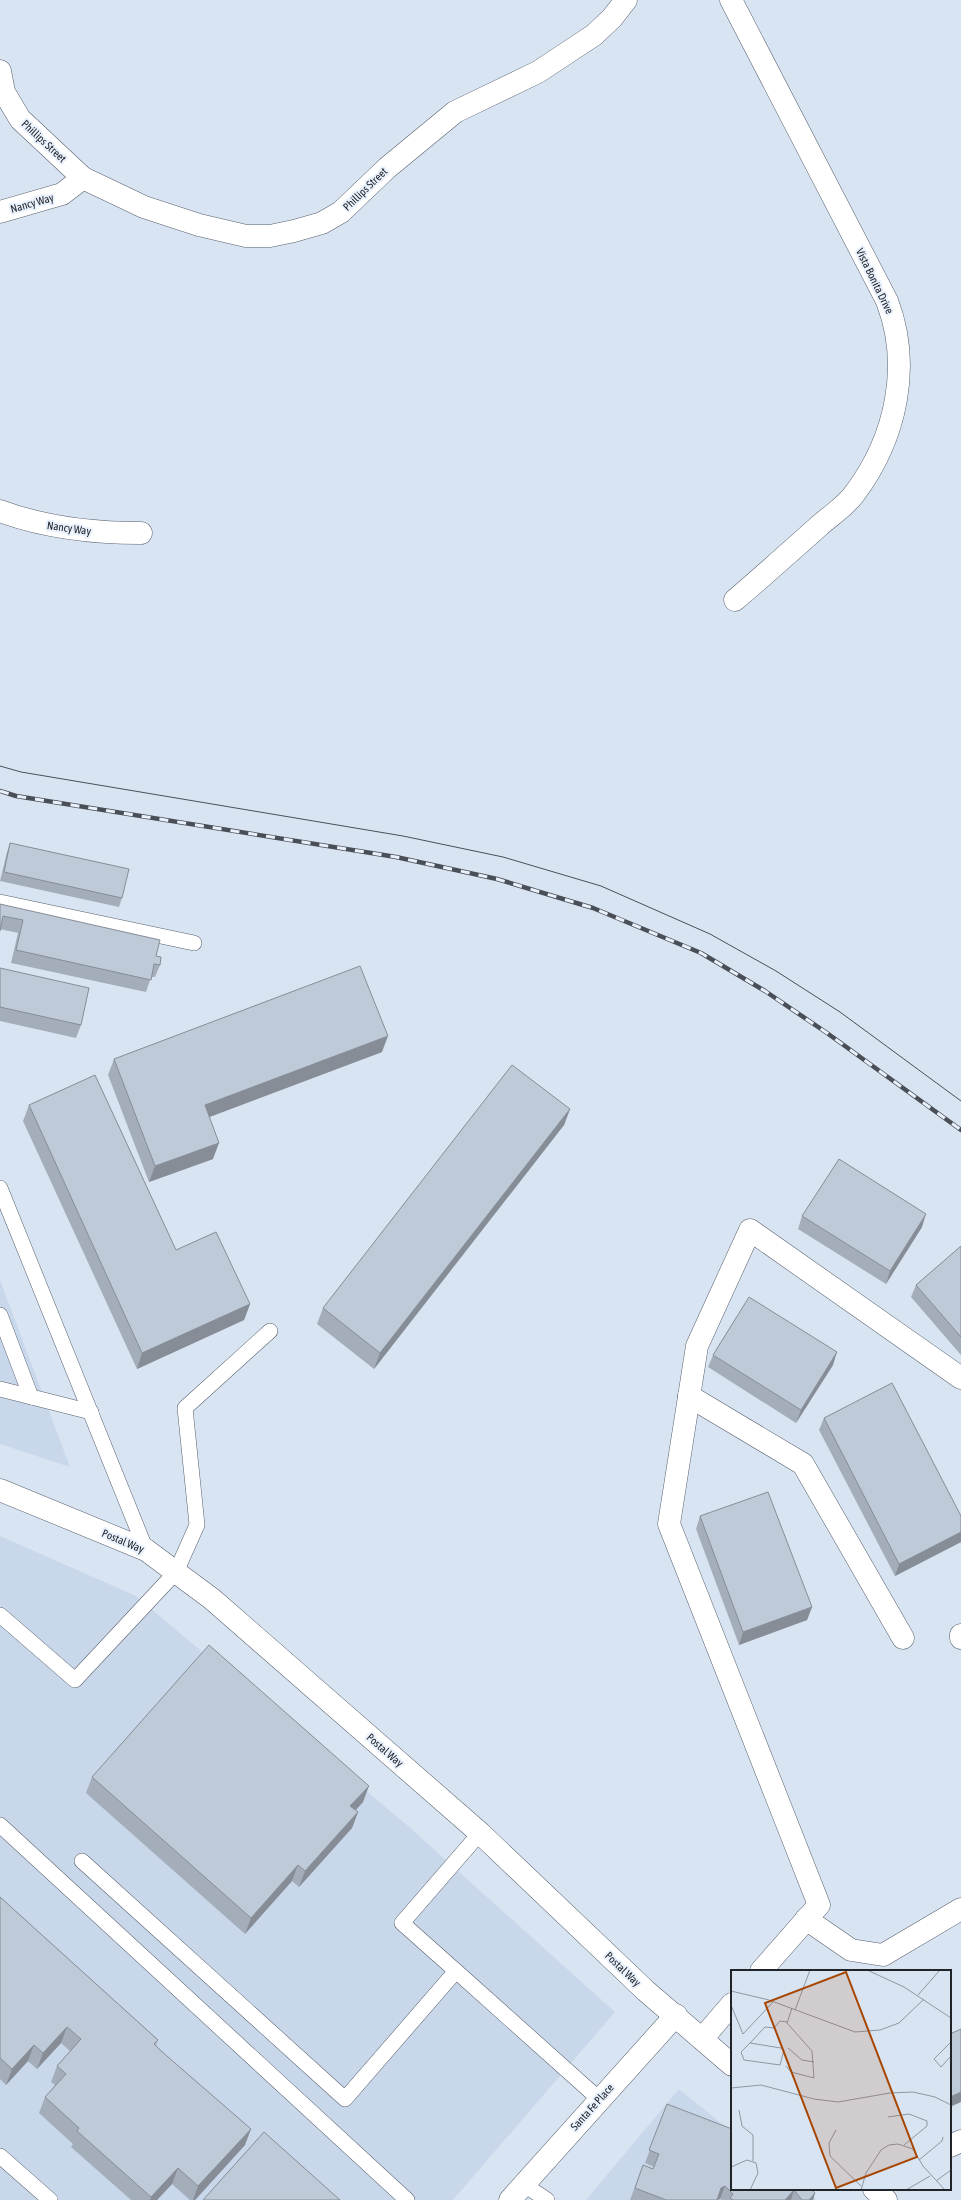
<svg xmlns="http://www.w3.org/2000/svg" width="961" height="2200" viewBox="0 0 961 2200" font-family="'Asap Condensed',sans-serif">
<rect width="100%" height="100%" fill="#d9e4f3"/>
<g fill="#c9d7eb">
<path d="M0,1280L70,1467L0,1444Z"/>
<path d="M0,1536L136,1596L408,1826L615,2012L453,2200H0Z"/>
<path d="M679,2089L732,2132V2189H804L817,2200H586Z"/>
</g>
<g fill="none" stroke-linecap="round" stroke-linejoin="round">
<defs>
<g id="service">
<path d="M0,902L194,943"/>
<path d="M0,1188L146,1550"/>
<path d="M0,1315L31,1397"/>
<path d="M0,1389L91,1412"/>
<path d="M0,1615L75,1680L176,1572L197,1525L185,1408L270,1331"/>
<path d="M0,1825L407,2200"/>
<path d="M82,1861L345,2099L456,1971L599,2099"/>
<path d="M456,1971L402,1923L480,1833"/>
<path d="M0,2156L50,2200"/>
<path d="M523,2184L547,2200"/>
</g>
<g id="minor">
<path d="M731,0L887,301C912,366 896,438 855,493C846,506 830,516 819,526C791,551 763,576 735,600"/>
<path d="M0,212L62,194L83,178"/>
<path d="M0,511C46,528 92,533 141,533"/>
<path d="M689,1396L803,1464L903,1638"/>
<path d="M961,1635V1638"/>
<path d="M806,1919L851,1950L883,1955L961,1909"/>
<path d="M761,1971L819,1905L669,1524L697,1346L750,1230L961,1378"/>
<path d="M702,2039L732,2004"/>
<path d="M950,2146L961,2141"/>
</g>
<g id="tertiary">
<path d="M0,71L4,92L20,119L83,178L144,207L199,225L246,236H270L294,231L322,223L341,212L387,168L455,112L538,72L594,35L612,18L626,0"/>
<path d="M0,1490L146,1550L212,1599L480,1833L646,1991L732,2065"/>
<path d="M874,2189L886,2200"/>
<path d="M510,2200L676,2015"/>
</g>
</defs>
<use href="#service" stroke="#57606c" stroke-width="16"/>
<use href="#minor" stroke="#57606c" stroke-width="23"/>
<use href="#tertiary" stroke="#57606c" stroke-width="23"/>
<use href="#service" stroke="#fff" stroke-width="15"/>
<use href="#minor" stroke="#fff" stroke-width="22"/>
<use href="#tertiary" stroke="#fff" stroke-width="22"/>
<path stroke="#4a4f57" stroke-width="1" d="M0,766L21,772L403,836L503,857L601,886L710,934L776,971L840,1012L961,1101"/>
<defs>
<path id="rail" d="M0,791L16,796L396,857L497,879L593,908L701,953L765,991L827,1033L961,1130"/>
</defs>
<use href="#rail" stroke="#4a4f57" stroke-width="4.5"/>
<use href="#rail" stroke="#e9f1fd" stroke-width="3" stroke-dasharray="9" stroke-linecap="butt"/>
</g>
<g fill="#a4aeba">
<path d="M10,843L122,898L119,907L0,881L7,852Z"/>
<path d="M0,904L156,956L160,965L155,977H151L146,992L11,963L18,933L0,929Z"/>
<path d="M0,968L81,1025L76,1038L0,1021Z"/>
<path d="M382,1052L209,1117L213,1159L149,1182L108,1075L114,1059Z"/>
<path d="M29,1105L176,1250L250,1304L244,1320L137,1369L23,1121Z"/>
<path d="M570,1109L564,1125L374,1369L317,1324L323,1308Z"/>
<path d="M802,1216L922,1227L886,1284L798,1229Z"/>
<path d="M961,1246V1355L911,1297L916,1285Z"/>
<path d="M713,1355L833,1365L796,1423L708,1367Z"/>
<path d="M824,1418L961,1516V1542L895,1576L819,1430Z"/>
<path d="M700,1516L812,1607L807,1620L739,1645L696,1529Z"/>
<path d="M92,1777L363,1802L355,1810L358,1812L352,1828L299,1887L292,1881L245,1934L86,1793Z"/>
<path d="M0,1897L158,2040L156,2045L245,2145L195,2200H190L172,2184L157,2200H131L71,2147L73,2144L39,2113L45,2097L55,2085L51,2082L57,2066L70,2051L61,2043L37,2069L28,2061L6,2085L0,2079Z"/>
<path d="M667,2104L811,2189L815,2193L813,2200H722L720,2199L718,2200H630L643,2165L653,2169L654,2167L645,2163Z"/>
</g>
<g fill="#868d97">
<path d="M388,1036L382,1052L199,1121L205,1105Z"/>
<path d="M570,1109L564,1125L374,1369L380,1353Z"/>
<path d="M219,1143L213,1159L149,1182L155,1166Z"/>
<path d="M926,1214L922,1227L886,1284L890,1271Z"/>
<path d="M250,1304L244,1320L137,1369L142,1353Z"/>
<path d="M837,1352L833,1365L796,1423L801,1410Z"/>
<path d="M961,1532V1542L895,1576L899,1564Z"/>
<path d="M812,1607L807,1620L739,1645L743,1632Z"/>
<path d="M369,1786L363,1802L345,1822L350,1806Z"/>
<path d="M358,1812L352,1828L299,1887L305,1871Z"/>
<path d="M298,1865L292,1881L245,1934L251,1918Z"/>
<path d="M67,2027L61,2043L37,2069L43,2053Z"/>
<path d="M34,2045L28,2061L6,2085L12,2069Z"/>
<path d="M961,2092V2102L950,2107V2097Z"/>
<path d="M251,2129L245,2145L195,2200H193L198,2186Z"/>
<path d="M178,2168L172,2184L157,2200H150L151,2197Z"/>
<path d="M725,2186L720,2199L717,2200L721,2188Z"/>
<path d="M794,2190L791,2200H785Z"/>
<path d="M815,2193L813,2200H809Z"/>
</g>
<g fill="#bfcad8" stroke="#868d97">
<path d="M10,843L129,869L122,898L4,872Z"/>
<path d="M0,904L160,940L156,956L161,957L160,965L154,964L151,980L16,950L23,920L3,916L0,931Z"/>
<path d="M360,966L388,1036L205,1105L219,1143L155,1166L114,1059Z"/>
<path d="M0,968L89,988L81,1025L0,1007Z"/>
<path d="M512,1065L570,1109L380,1353L323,1308Z"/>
<path d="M95,1075L176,1250L216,1232L250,1304L142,1353L29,1105Z"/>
<path d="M839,1159L926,1214L890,1271L802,1216Z"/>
<path d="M961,1246V1337L916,1285Z"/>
<path d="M749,1297L837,1352L801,1410L713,1355Z"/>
<path d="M892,1383L961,1516V1532L899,1564L824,1418Z"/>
<path d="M768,1492L812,1607L743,1632L700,1516Z"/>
<path d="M209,1645L369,1786L350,1806L358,1812L305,1871L298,1865L251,1918L92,1777Z"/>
<path d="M0,1897L158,2040L154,2044L160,2050L251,2129L198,2186L178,2168L151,2197L77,2131L79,2128L45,2097L66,2074L57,2066L81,2039L67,2027L43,2053L34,2045L12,2069L0,2058Z"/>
<path d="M961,2029V2092L950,2097V2034Z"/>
<path d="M667,2104L732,2129V2189H811L815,2193L809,2200H802L794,2190L785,2200H733L730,2198L733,2194L725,2186L721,2188L717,2200H666L635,2188L643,2165L653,2169L659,2154L649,2150Z"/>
<path d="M264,2132L340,2200H203Z"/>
</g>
<g text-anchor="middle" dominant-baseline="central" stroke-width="4" stroke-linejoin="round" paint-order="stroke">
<g font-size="11" fill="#202429" stroke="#e9f1fd">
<text transform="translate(44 141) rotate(43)">Phillips Street</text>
<text transform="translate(365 189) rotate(-44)">Phillips Street</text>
<text transform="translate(32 203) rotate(-16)">Nancy Way</text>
<text transform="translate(875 281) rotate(64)">Vista Bonita Drive</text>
<text transform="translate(69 528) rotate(8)">Nancy Way</text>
<text transform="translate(123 1541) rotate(23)">Postal Way</text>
<text transform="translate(385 1750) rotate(41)">Postal Way</text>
<text transform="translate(623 1969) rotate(44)">Postal Way</text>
<text transform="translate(592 2107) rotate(-48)">Santa Fe Place</text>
</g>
</g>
<g transform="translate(731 1970)">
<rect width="220" height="220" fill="#d9e4f3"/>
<path fill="none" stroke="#8f97a2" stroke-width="1" d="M136,0L173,17L220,48M0,21L38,30L124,62L149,60L168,53L193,29M187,25L209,0M0,35L12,64L42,32M64,40L79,0M220,72L203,89L210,97L220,86M19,73L50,78L53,80L49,95L13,90L10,82L19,73L34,57L43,58L49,51L56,52M57,78L71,90L83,92M55,96L60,102L83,108L81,81L56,53L61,38M0,118L30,115L83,129L107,132L159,123L182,122L204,127L220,135M8,140L11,156L22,165V191M157,147L178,144L196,151V156L173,175M105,160L98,173L99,186L130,216M188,190L211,171L212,167M0,197L16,190L25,193L27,203L19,220M205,211L220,200M130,220L135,203L150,180L158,175L167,174L182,179L192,196L214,220M175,220L199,206"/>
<path fill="#a74600" fill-opacity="0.15" stroke="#a74600" stroke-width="2" d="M115,2L186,187L105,218L34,33Z"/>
<rect width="220" height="220" fill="none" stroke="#202429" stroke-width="2"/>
</g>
</svg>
